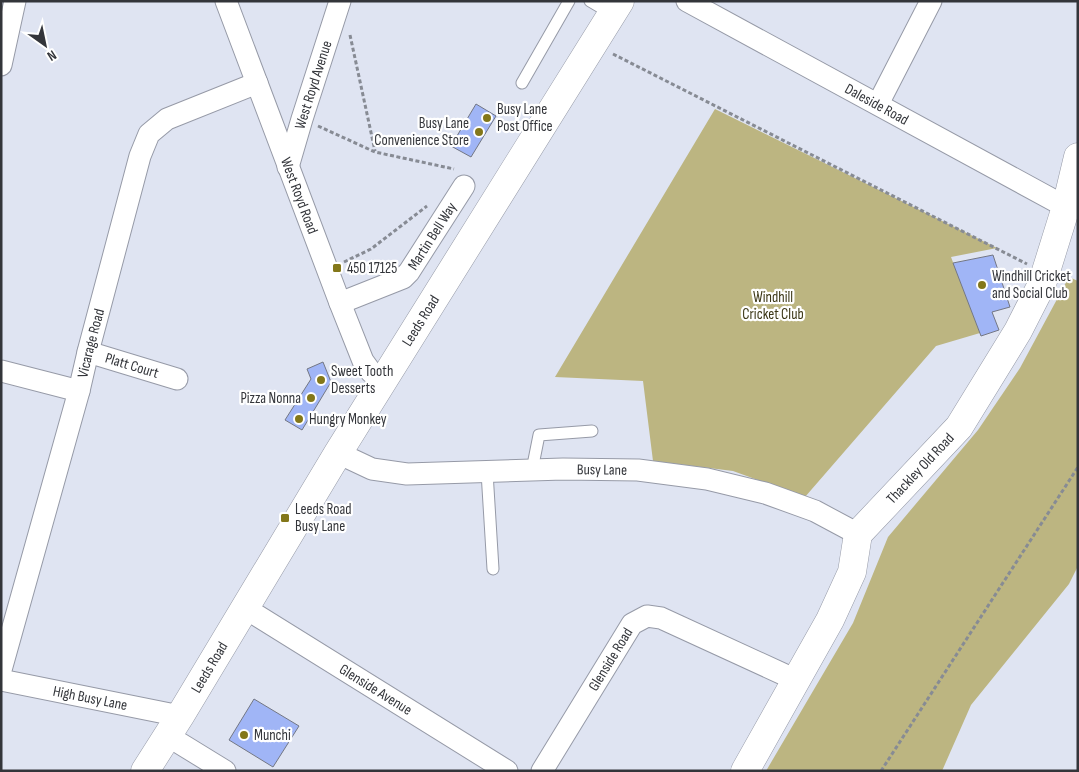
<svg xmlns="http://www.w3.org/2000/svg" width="1079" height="772" viewBox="0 0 1079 772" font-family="'Sofia Sans Condensed',sans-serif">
<rect width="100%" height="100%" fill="#dfe4f2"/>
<g fill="#bcb581">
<path d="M715,109L997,248L951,257L980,333L936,346L805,497L733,471L653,461L643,381L555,377Z"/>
<path d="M1069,277L1078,281V566L1069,584L971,705L942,771H766L853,623L888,537L978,430L1020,368Z"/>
</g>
<g fill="#a0b5f6" stroke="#737784">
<path d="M476,104L496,116L471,157L451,146Z"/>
<path d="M993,255L1010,307L992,312L999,330L981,336L953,263Z"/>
<path d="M323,362L331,382L302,430L285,420L311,379L307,369Z"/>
<path d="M254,699L299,726L273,767L229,740Z"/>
</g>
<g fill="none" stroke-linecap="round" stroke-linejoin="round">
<defs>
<g id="lane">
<path d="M590,1L612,14"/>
<path d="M522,83L569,1"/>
<path d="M532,470L539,435L592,431"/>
<path d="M487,472L493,569"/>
</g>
<g id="street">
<path id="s1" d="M226,1L340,303L363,361L371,372L384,381"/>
<path id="s2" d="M687,1L1066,207"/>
<path d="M1,65L15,1"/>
<path d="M878,104L931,1"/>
<path id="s3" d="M288,167L302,119L340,1"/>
<path id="s4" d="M340,303L403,278L409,272L464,186"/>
<path id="s5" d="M88,352L177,379"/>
<path d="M1,371L79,391"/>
<path id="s6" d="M338,453L372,469L407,474L563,469L638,470L707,479L765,493L815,511L858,534"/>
<path id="s7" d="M245,608L507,771"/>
<path id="s8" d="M1,670L79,391L88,352L140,156L149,134L167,119L257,83"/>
<path id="s9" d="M1,680L180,716"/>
<path d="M168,736L225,771"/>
<path id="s10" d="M542,771L632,624L647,616L661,618L796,680"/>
</g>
<g id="secondary">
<path id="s11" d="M745,771L830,620L852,572L858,534L959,427L1018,331L1042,284L1066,207L1078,157"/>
</g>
<g id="primary">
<path id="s12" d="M145,771L180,716L338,453L620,1"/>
</g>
</defs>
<use href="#lane" stroke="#969aa7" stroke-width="13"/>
<use href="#street" stroke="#969aa7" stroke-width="23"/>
<use href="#secondary" stroke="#969aa7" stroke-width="29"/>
<use href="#primary" stroke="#969aa7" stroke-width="29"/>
<g stroke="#878b94" stroke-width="3" stroke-dasharray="4 2.5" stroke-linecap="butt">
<path d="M350,35L375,151"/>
<path d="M613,54L1027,264"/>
<path d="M318,126L375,152L454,169"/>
<path d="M344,262L371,249L427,206"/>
<path d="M881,771L1078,467"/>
</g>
<use href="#lane" stroke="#fff" stroke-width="11"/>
<use href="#street" stroke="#fff" stroke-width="21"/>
<use href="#secondary" stroke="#fff" stroke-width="28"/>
<use href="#primary" stroke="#fff" stroke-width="28"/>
</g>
<g fill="#83771a" stroke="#fff" stroke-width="2">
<circle cx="487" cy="118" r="5"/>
<circle cx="479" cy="132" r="5"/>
<rect x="332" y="263" width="10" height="10" rx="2.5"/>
<circle cx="982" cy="285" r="5"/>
<circle cx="321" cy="380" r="5"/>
<circle cx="311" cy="398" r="5"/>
<circle cx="299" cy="419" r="5"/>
<rect x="280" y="513" width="10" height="10" rx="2.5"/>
<circle cx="244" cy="735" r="5"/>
</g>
<g text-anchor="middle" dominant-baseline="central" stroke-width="4.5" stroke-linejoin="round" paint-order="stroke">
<g font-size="15" fill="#33353a" stroke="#fff">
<text stroke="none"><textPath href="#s3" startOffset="86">West Royd Avenue</textPath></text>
<text stroke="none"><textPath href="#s2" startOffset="216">Daleside Road</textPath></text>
<text stroke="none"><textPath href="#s1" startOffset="208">West Royd Road</textPath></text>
<text stroke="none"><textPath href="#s4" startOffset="119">Martin Bell Way</textPath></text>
<text stroke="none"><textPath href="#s12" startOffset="528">Leeds Road</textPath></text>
<text stroke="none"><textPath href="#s8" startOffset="339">Vicarage Road</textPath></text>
<text stroke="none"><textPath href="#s5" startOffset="46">Platt Court</textPath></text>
<text stroke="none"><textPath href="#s11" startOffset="355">Thackley Old Road</textPath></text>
<text stroke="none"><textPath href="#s6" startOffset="268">Busy Lane</textPath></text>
<text stroke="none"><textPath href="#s10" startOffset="131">Glenside Road</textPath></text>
<text stroke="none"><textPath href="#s12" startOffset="122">Leeds Road</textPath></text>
<text stroke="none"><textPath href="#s7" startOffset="154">Glenside Avenue</textPath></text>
<text stroke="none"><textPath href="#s9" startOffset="91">High Busy Lane</textPath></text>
</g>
<g font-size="15" fill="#33353a" stroke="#fff" text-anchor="start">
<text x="497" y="109">Busy Lane<tspan x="497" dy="17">Post Office</tspan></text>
<text x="469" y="123" text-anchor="end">Busy Lane<tspan x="469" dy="17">Convenience Store</tspan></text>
<text x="347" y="268">450 17125</text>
<text x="992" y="276">Windhill Cricket<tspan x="992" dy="17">and Social Club</tspan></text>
<text x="331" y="371">Sweet Tooth<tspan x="331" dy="17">Desserts</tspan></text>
<text x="301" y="398" text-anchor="end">Pizza Nonna</text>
<text x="309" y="419">Hungry Monkey</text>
<text x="295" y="509">Leeds Road<tspan x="295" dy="17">Busy Lane</tspan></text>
<text x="254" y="735">Munchi</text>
</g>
<g font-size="15" fill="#3c3716" stroke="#fff">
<text x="773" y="297">Windhill<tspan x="773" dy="17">Cricket Club</tspan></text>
</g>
</g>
<rect width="1079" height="772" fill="none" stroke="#33353a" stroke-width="5"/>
<g transform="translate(45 45) rotate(147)" stroke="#ffffff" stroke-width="4" paint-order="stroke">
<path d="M0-4L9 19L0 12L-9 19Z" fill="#33353a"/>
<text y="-8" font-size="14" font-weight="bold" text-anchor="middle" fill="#33353a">N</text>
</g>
</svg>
